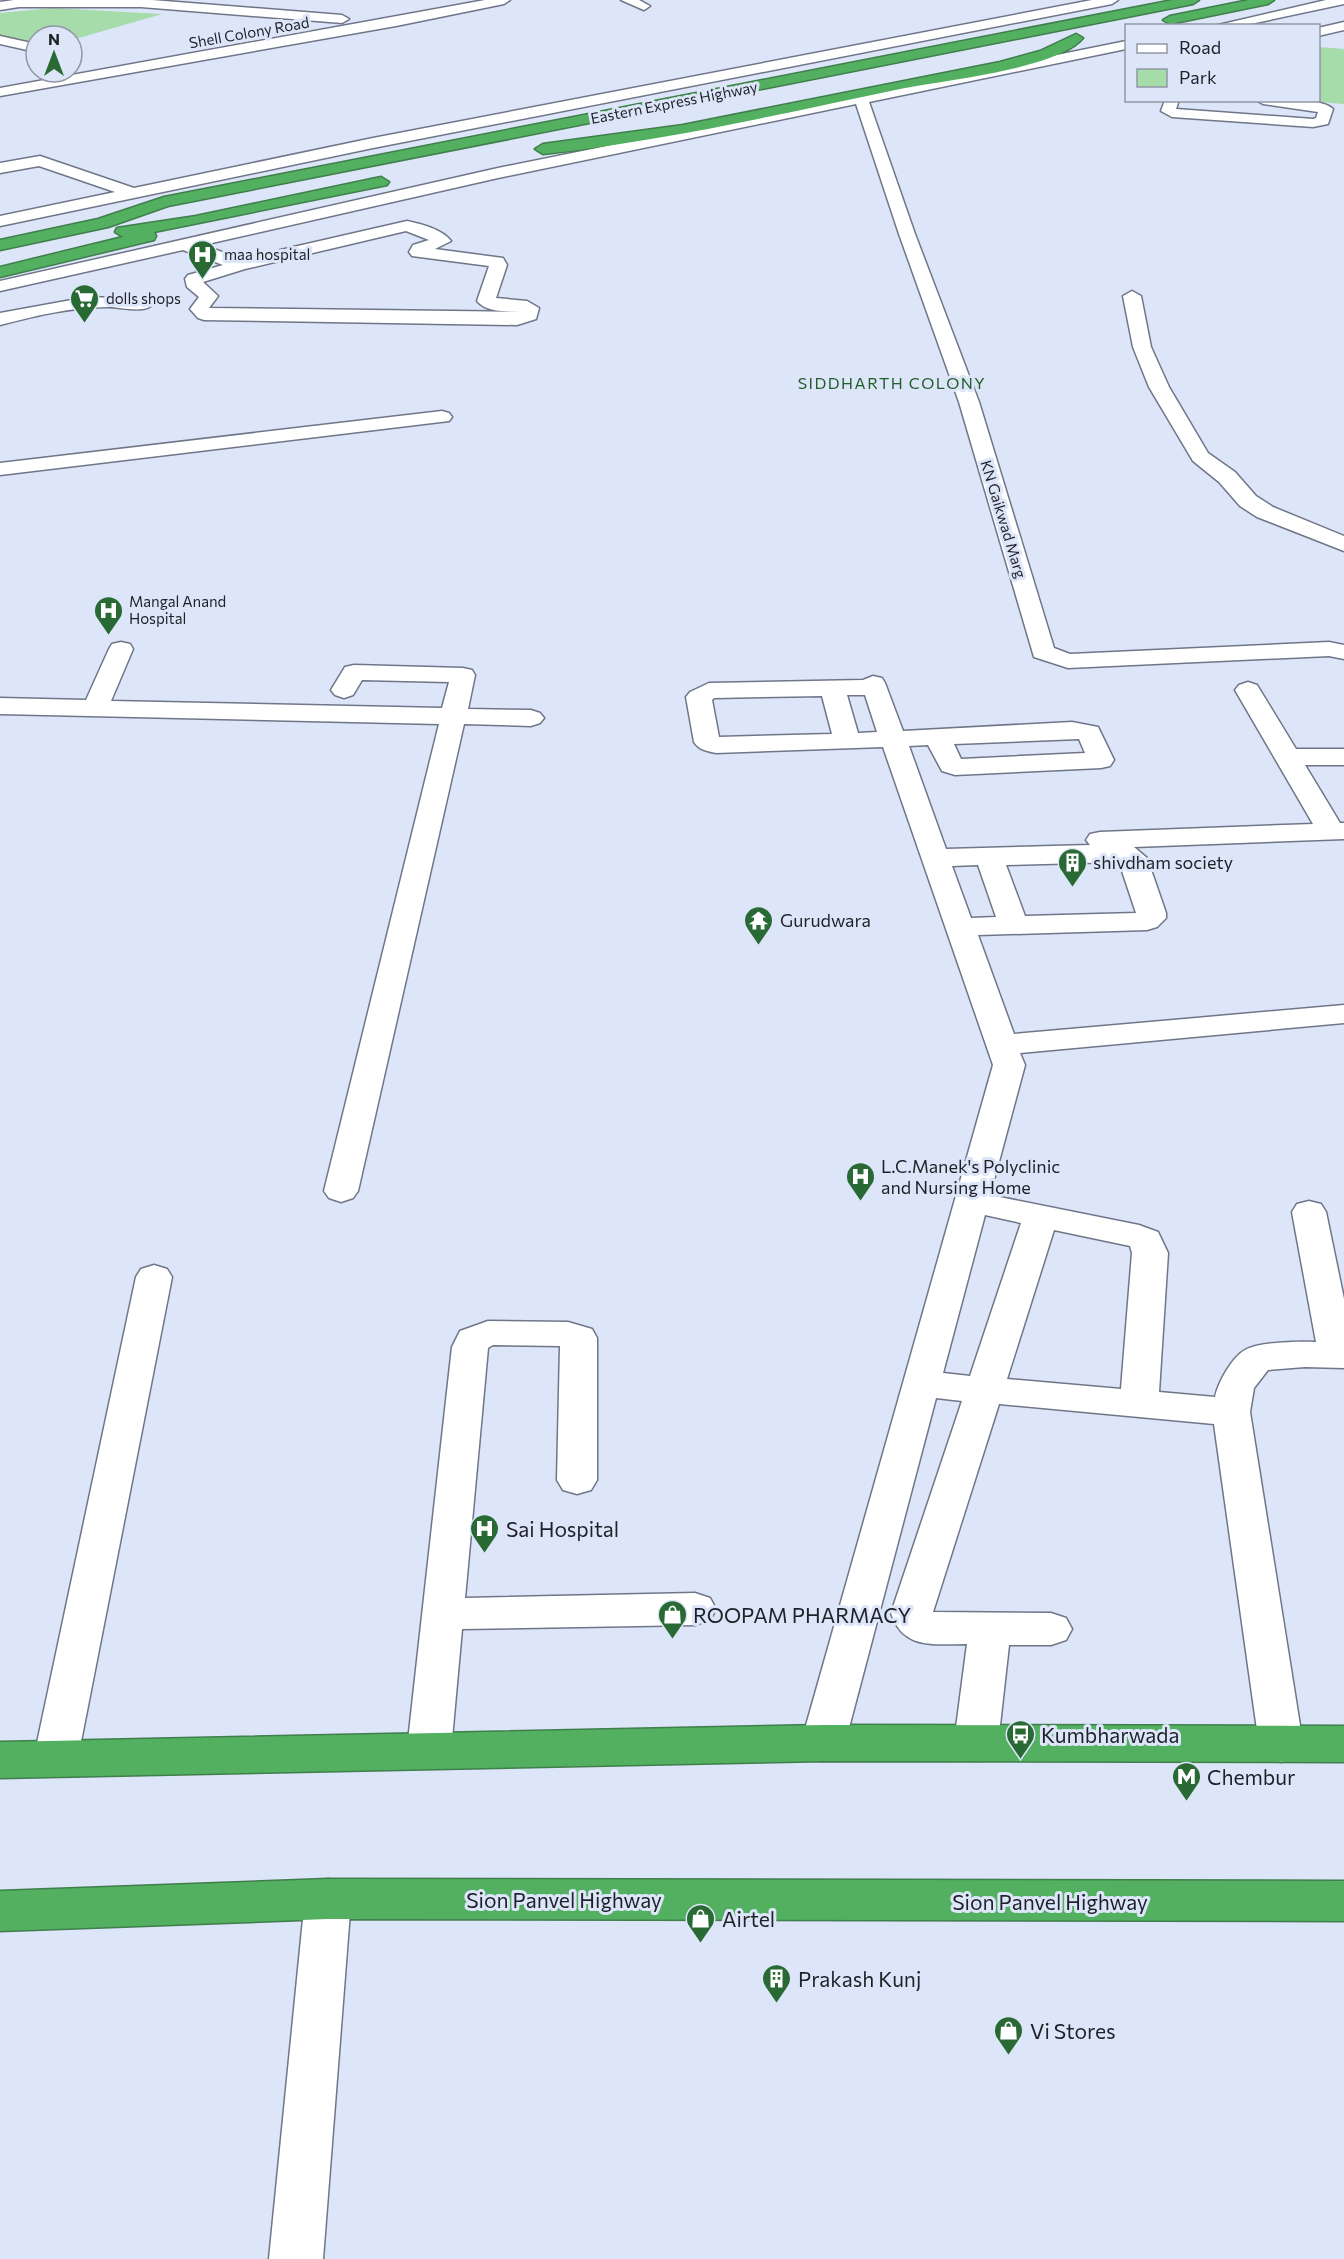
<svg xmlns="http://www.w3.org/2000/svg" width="1344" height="2259" viewBox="0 0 1344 2259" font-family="Commissioner,sans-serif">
<rect width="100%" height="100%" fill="#dde5f9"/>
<g fill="#a6dbaa">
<path d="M53,8L162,14L72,40V36H36V44L0,35V13Z"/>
<path d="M1319,47L1344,49V104L1301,101L1318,100Z"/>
</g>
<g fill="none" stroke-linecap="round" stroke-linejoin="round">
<defs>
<g id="minor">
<path d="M14,0H152L342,15L349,19L342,23L141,7H19L0,10V2Z"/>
<path d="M485,0H510L504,4L396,26L0,96V88Z"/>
<path d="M621,0H639L650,6L644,10Z"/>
<path d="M1092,0H1118L1112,4L373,148L0,226V216L115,192L39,166L0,173V163L40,156L134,188L373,138Z"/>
<path d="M1326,0H1344V4L1241,26H1214Z"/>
<path d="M1344,22V30L1318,36V28Z"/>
<path d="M0,36L36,44V52L0,44Z"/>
<path d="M1126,41V49L869,102L915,234L979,402L1054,648L1070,654L1329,642L1344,645V659L1329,656L1068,668L1034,657L959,402L899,234L856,104L498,178L203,245L241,259L407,221C421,224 442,229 451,241L435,249L503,258L507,265L496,298L527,301L539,308L536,319L517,325L204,320L198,318L190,309L199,297L187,287L185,279L188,275L223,265L183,250L0,291V281L498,168ZM406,231L429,240L413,245L409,252L412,256L489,266L477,301C487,313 507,311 521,312L209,308L218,296L203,282L245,269Z"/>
<path d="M1165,100H1179L1176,109L1313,119L1316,118L1318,112L1263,104L1256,100C1273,100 1322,97 1333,109L1328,124L1313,127L1172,117L1161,111Z"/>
<path d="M1132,291L1141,296L1151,347L1169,387L1208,453L1235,472L1256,496L1273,507L1344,536V551L1257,517L1240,506L1219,482L1193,461L1149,387L1133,347L1123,296Z"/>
<path d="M88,297L144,299L153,304C146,314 120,307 108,307C71,307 35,316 0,325V313Z"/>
<path d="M442,411L449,413L452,417L449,421L0,475V463Z"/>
<path d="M121,642L130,644L133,649L111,701L442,708L449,682L362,680L353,695L344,698L335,695L331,690L345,667L354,665L463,668L472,670L475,675L468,709L531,710L540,713L544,718L540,723L531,726L464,724L358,1191L353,1198L341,1202L329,1198L324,1191L439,724L0,714V698L86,700L109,649L112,644Z"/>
<path d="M873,676L882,678L885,683L903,731L1072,722L1098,727L1114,760L1110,766L1101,768L955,775L942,771L928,745L909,746L946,849L1090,845L1086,840L1090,834L1100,832L1313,824L1235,690L1239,685L1248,682L1257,685L1296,749H1344V765H1305L1340,823H1344V839L1134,847L1147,858L1166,913V918L1157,927L1147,930L978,935L1014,1034L1344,1005V1023L1020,1053L1025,1065L990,1195L1139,1225L1158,1232L1168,1253L1159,1392L1215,1397C1218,1383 1232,1357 1245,1350C1259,1342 1299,1341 1316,1342L1292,1212L1297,1204L1309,1201L1321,1204L1326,1212L1344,1299V1368L1305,1367L1268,1370L1254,1388L1250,1412L1303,1744L1297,1756L1281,1762L1265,1756L1259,1744L1214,1424L999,1404L933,1612L1051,1613L1066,1618L1072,1629L1066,1640L1051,1645H1009L998,1743L992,1755L976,1761L960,1755L954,1743L967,1644C934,1644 903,1650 891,1613L962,1401L936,1398L845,1743L839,1755L823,1761L807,1755L801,1743L993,1065L883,747L716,753C707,751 699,750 694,742L686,697L690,692L709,683L863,680ZM847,695H865L877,732L858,733ZM822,696L832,734L719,737L712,700L714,698ZM1079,739L1085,753L961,759L954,744ZM1119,862L1136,913L1025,916L1006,865ZM978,865L996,917L971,918L952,866ZM985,1215L1021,1223L970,1376L943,1373ZM1054,1230L1130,1246L1132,1253L1121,1389L1007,1379Z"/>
<path d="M154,1265L167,1269L172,1277L78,1757L72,1770L56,1775L40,1770L34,1757L136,1277L141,1269Z"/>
<path d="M488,1321L568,1322L592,1329L597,1338V1480L591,1490L577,1494L563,1490L557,1480L560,1346L493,1345L488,1348L465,1598L695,1593L710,1598L716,1609L710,1620L695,1625L462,1629L451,1750L445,1763L429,1768L413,1763L407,1750L452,1347L460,1331Z"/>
<path d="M328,1879L345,1885L351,1899L323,2259H269L305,1899L311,1885Z"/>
</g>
<g id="highway">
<path d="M1173,0H1199L1193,4L168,206L108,227L0,250V240L98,219L164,197Z"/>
<path d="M1249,0H1274L1268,4L1170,24L1163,20L1170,16Z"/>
<path d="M1076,34L1083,38C1057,69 946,80 905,88C785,113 665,141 543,154L535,149L543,144L683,125L1000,62L1040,51Z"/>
<path d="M381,177L389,182L387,185L154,232L156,236L154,240L0,277V267L123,237L115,232L117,228L196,216Z"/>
<path d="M823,1725L1344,1726V1762L823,1761L0,1778V1742Z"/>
<path d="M328,1879L1344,1881V1921L328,1919L0,1931V1891Z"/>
</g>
</defs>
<use href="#minor" stroke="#6f7688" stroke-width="3"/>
<use href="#highway" stroke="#407e4c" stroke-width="3"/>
<use href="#minor" fill="#fff" fill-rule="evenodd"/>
<use href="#highway" fill="#52b060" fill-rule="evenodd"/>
</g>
<defs>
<symbol id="hospital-pin" viewBox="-11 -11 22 30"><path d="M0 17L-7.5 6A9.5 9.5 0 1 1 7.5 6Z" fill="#296a34" stroke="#dde5f9"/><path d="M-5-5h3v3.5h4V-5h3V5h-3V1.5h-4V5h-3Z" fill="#fff"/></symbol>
<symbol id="supermarket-pin" viewBox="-11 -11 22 30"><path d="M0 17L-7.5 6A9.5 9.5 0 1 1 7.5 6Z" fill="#296a34" stroke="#dde5f9"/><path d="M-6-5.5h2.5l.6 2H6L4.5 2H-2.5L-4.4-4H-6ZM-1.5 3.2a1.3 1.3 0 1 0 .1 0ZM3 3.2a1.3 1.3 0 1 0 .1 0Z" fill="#fff"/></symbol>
<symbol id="building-pin" viewBox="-11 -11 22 30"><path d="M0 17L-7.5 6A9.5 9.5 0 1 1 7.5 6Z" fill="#296a34" stroke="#dde5f9"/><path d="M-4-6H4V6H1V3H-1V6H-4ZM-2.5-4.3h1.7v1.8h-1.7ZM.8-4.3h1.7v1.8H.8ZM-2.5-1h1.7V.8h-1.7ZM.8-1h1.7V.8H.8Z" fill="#fff"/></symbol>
<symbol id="temple-pin" viewBox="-11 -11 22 30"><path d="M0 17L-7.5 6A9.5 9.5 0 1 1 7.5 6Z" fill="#296a34" stroke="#dde5f9"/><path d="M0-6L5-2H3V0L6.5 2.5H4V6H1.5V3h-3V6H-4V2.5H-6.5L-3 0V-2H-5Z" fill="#fff"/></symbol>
<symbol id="shop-pin" viewBox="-11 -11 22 30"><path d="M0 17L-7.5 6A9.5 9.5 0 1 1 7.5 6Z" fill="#296a34" stroke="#dde5f9"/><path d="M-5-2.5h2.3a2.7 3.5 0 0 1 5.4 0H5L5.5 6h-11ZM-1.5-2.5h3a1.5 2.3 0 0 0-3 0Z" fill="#fff"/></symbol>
<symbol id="bus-pin" viewBox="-11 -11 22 30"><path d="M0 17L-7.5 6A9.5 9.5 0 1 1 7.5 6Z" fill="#296a34" stroke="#dde5f9"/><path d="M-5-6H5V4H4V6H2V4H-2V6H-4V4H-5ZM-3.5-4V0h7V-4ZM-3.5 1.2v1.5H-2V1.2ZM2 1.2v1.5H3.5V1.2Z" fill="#fff"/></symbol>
<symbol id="metro-pin" viewBox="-11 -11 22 30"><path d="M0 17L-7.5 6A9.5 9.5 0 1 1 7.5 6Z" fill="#296a34" stroke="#dde5f9"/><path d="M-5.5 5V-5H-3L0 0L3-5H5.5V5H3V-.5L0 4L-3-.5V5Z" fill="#fff"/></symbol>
</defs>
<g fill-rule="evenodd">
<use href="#hospital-pin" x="186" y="238" width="33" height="45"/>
<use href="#supermarket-pin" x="68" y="282" width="33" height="45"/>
<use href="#hospital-pin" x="92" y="594" width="33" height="45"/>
<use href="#building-pin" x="1056" y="846" width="33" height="45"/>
<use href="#temple-pin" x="742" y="904" width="33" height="45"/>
<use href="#hospital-pin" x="844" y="1160" width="33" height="45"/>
<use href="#hospital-pin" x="468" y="1512" width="33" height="45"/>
<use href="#shop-pin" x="656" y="1598" width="33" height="45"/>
<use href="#bus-pin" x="1004" y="1718" width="33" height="45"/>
<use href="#metro-pin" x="1170" y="1760" width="33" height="45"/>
<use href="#shop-pin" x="684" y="1902" width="33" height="45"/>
<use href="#building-pin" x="760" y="1962" width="33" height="45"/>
<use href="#shop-pin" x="992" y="2014" width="33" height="45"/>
</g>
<g text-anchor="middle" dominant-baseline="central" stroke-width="6" stroke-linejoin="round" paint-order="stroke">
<g font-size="15" fill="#1e2128" stroke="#dde5f9">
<text transform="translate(249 32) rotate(-10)">Shell Colony Road</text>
<text transform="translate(674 102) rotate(-11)">Eastern Express Highway</text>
<text transform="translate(1004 519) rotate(73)">KN Gaikwad Marg</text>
</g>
<g font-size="15" fill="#1e2128" stroke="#dde5f9" text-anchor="start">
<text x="224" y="254">maa hospital</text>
<text x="106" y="298">dolls shops</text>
<text x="129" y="601">Mangal Anand<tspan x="129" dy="17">Hospital</tspan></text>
</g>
<g font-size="16" letter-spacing="1.5" fill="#225d2c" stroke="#dde5f9">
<text x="892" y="382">SIDDHARTH COLONY</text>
</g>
<g font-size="18" fill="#1e2128" stroke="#dde5f9" text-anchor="start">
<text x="1093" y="862">shivdham society</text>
<text x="780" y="920">Gurudwara</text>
<text x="881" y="1166">L.C.Manek's Polyclinic<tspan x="881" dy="21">and Nursing Home</tspan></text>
</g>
<g font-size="21" fill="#1e2128" stroke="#dde5f9" text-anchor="start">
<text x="506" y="1528">Sai Hospital</text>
<text x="693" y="1614">ROOPAM PHARMACY</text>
<text x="1041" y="1734">Kumbharwada</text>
<text x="1207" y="1776">Chembur</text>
<text x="722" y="1918">Airtel</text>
<text x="798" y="1978">Prakash Kunj</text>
<text x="1030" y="2030">Vi Stores</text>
</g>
<g font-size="21" fill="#1e2128" stroke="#dde5f9">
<text x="564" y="1899">Sion Panvel Highway</text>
<text x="1050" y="1901">Sion Panvel Highway</text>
</g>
</g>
<rect x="1125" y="24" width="195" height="78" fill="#dde5f9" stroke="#9197a5" stroke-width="1.5"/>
<rect x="1137" y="44" width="30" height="9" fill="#ffffff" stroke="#9197a5" stroke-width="1.5"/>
<text x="1179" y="54" font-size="18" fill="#1e2128">Road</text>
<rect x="1137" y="69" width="30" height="18" fill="#a6dbaa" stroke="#9197a5" stroke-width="1.5"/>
<text x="1179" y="84" font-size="18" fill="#1e2128">Park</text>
<g transform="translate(54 54)"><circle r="28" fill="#dde5f9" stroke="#9197a5" stroke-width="1.5"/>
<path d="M0-4.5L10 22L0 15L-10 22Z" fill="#296a34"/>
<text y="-9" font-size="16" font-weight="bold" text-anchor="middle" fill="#1e2128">N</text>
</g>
</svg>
